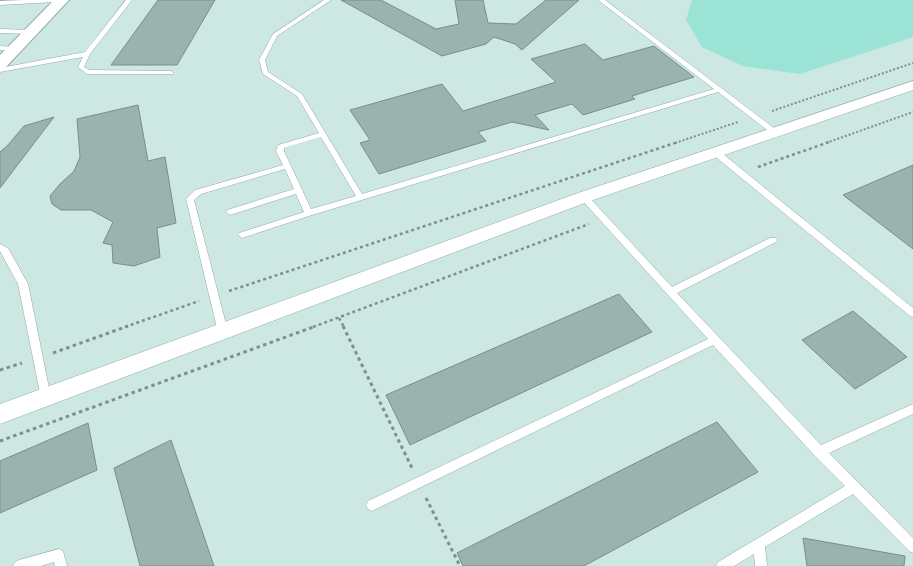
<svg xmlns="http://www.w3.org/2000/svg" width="913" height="566" viewBox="0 0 913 566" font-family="Roboto,sans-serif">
<rect width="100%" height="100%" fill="#cde7e2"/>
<path fill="#9be3d5" d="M692,0H913V37L800,74L743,66L702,47L686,20Z"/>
<g fill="#9bb3ae" stroke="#778f8a">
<path d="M158,0H215L177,65H111Z"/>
<path d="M341,0H381L436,29L459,24L455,0H483L488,23L516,24L546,0H579L522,50L515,44L494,37L486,44L442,56Z"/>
<path d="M585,44L603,60L654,46L694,77L632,96L635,99L583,115L572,104L535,115L549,130L512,122L478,132L486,141L379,174L360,143L370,140L350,110L442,84L463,111L556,82L531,59Z"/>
<path d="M138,105L148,161L165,157L176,223L157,228L160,257L134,266L113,263L112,245L103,243L113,222L91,210H61L52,204L50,196L60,184L74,171L80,157L77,119Z"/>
<path d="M54,117L0,188V152L8,145L24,126Z"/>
<path d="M913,165V249L843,195Z"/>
<path d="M619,294L652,332L410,445L386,395Z"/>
<path d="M853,311L907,357L855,389L802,340Z"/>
<path d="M717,422L758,472L584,566H463L457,553Z"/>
<path d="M88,423L97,470L0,513V461Z"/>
<path d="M171,440L214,566H140L114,468Z"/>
<path d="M803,538L905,556L904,566H807Z"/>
</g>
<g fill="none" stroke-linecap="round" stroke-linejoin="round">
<defs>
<g id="service">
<path d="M24,0H58L55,2L0,5V1Z"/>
<path d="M126,0H132L90,54L84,67L89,70L171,71L174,73L173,74H87L78,67L83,57L0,72V68L85,52Z"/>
<path d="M324,0H331L277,36L265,60L268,72L302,94L362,194L714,89L598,0H605L779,132L778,134H772L718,92L312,215L242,238L238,235L239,233L304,212L296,194L230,215L226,212L227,210L294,189L285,169L201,194L194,200L228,332L226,335L223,336L220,335L218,332L186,199L195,190L283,165L276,151L278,145L319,133L297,96L263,74L259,60L273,34ZM321,137L356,196L311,209L284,151V148Z"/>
<path d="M0,29L31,30L34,32L31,34L0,33Z"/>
<path d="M0,46L15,47L18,49L15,51L0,50Z"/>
<path d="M712,150H718L913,308V317L910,316L712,154Z"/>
<path d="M584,194L587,195L672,287L770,238H776L777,240L776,242L677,293L821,445L913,404V414L829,453L913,538V553L909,551L853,494L765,547L767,566H755L754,554L734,566H716L718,562L845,486L815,456L713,345L376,509L372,511L368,509L366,505L368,501L708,339L581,199L580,197L581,195Z"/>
<path d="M0,244L8,248L28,284L51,398L50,401L46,403L42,401L41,398L18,284L0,251Z"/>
<path d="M59,549L63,551L67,566H55L54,562L41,566H13L15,562L19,560Z"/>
</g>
<path id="minor" d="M913,81V90L590,201L0,424V404L578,193Z"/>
<path id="secondary" d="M54,0H69L6,67L0,69V55Z"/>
</defs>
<use href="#service" stroke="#92aba5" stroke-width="1"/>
<use href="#minor" stroke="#92aba5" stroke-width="1"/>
<use href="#secondary" stroke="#92aba5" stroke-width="2"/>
<g stroke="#7e908c" stroke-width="2" stroke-dasharray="2 2" stroke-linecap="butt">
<path d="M772,111L913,63"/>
<path d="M675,143L738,122"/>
<path d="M826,143L913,112"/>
</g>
<g stroke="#7e908c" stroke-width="2.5" stroke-dasharray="3 3" stroke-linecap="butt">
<path d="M758,167L829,142"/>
<path d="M229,291L678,142"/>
<path d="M339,318L344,327"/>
<path d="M125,327L199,301"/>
<path d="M313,327L589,224"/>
</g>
<g stroke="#7e908c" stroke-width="3" stroke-dasharray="3.5 3.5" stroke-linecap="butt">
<path d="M343,326L412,468"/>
<path d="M53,353L128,326"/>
<path d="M0,370L22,363"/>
<path d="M0,441L316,326"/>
<path d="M426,498L460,566"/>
</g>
<use href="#service" fill="#fff" fill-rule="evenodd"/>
<use href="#minor" fill="#fff" fill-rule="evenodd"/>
<use href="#secondary" fill="#fff" fill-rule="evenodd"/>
</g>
</svg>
